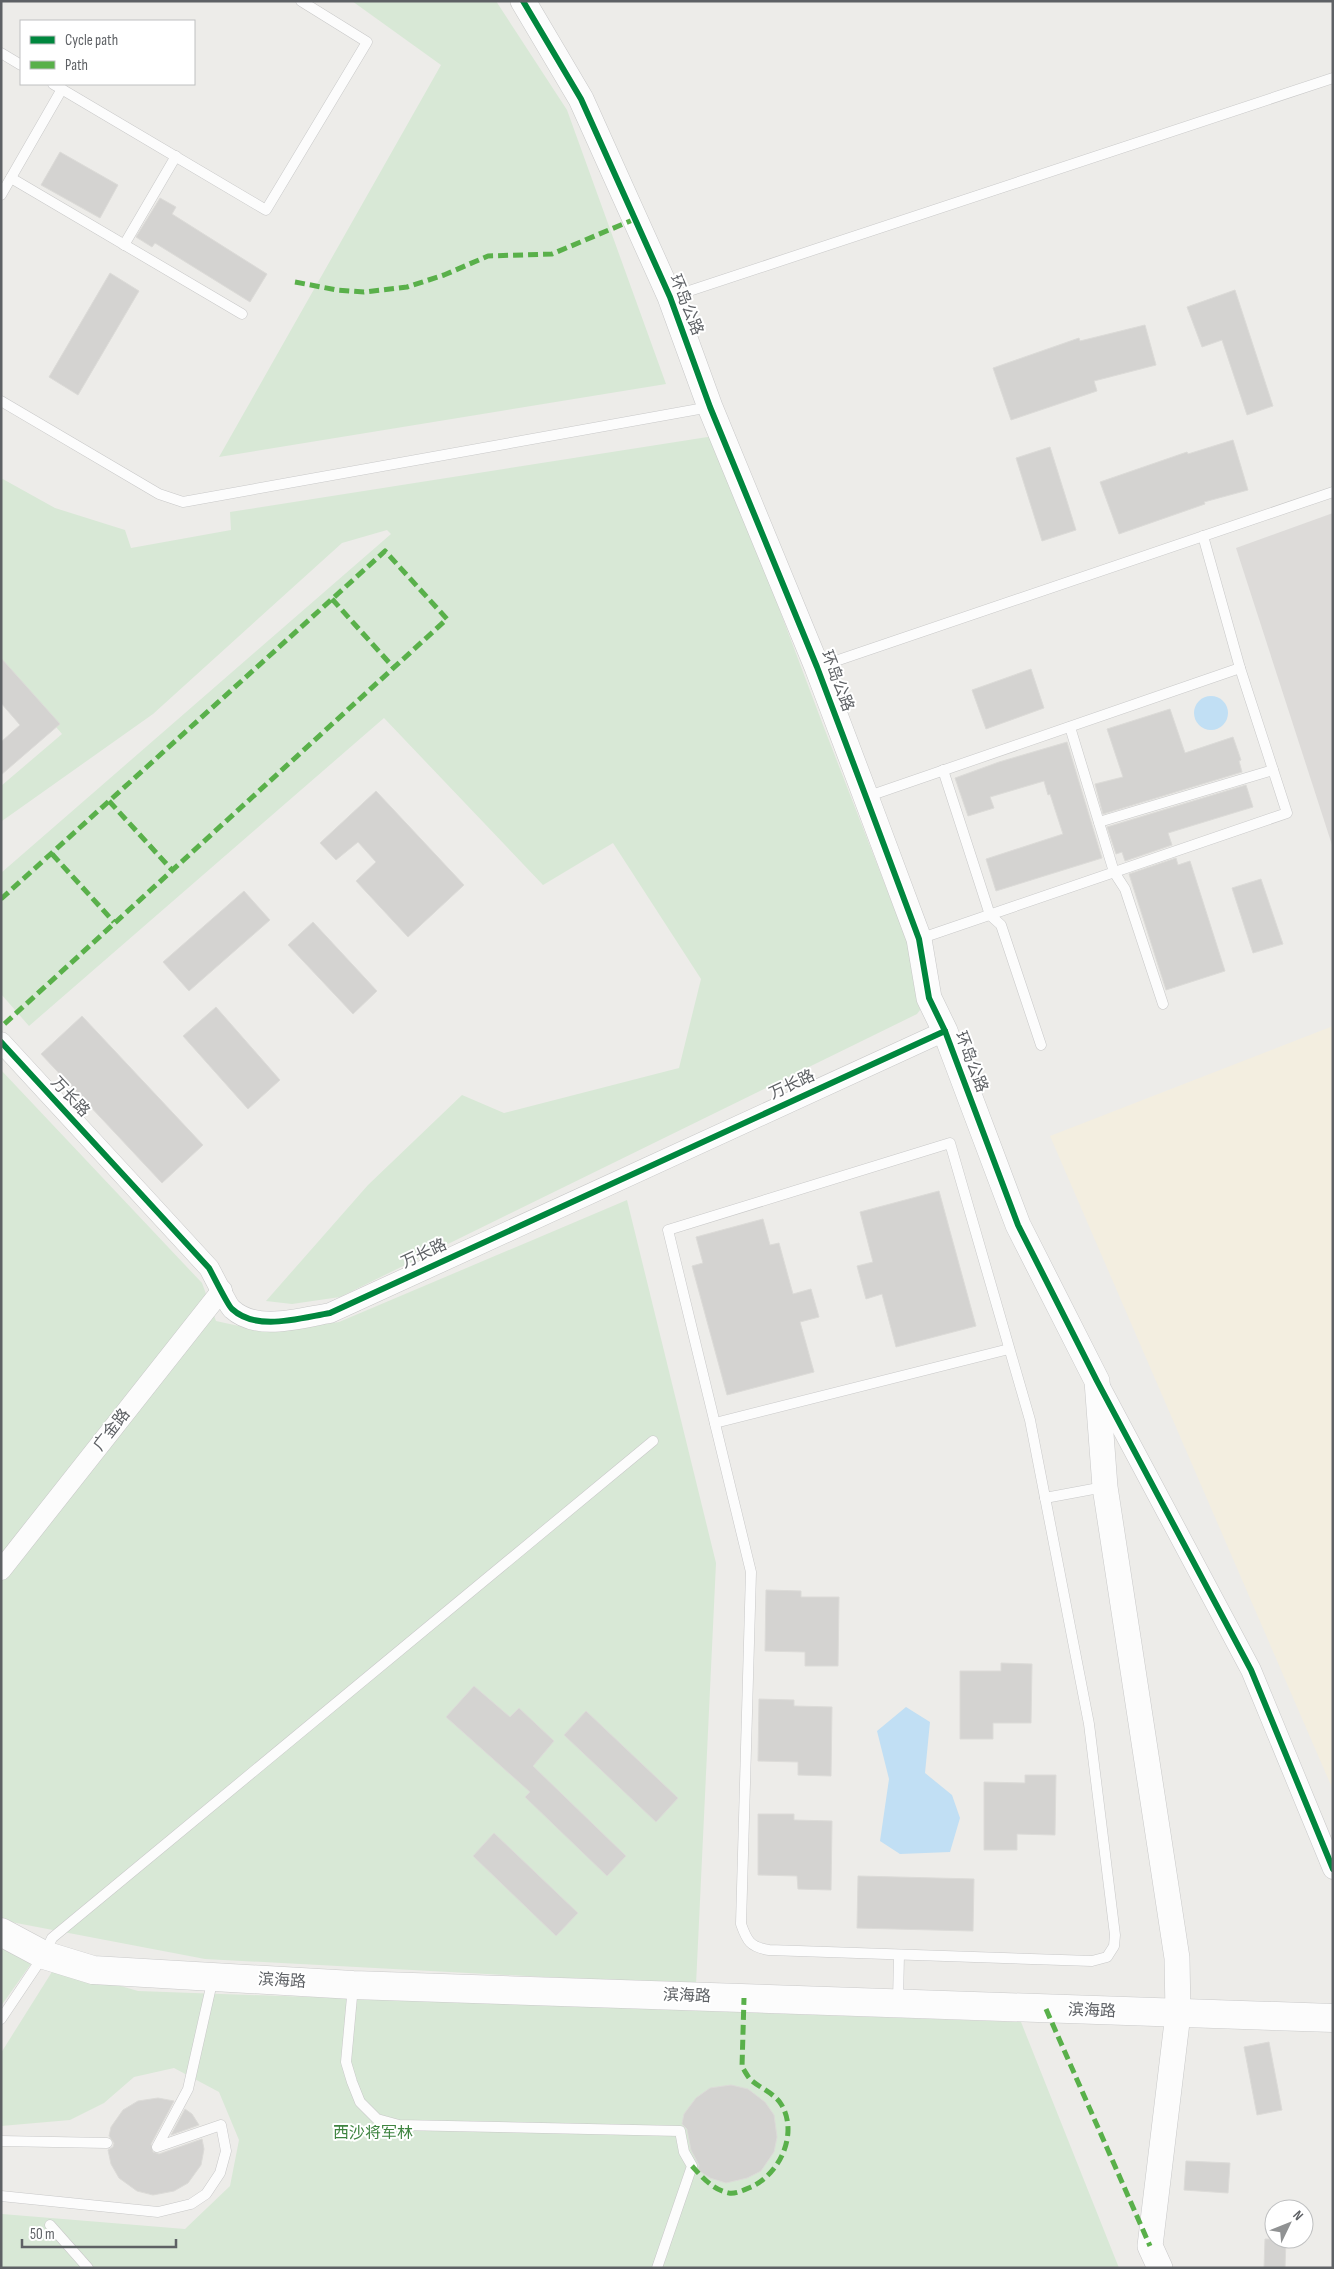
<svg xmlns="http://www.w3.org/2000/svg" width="1334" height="2269" viewBox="0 0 1334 2269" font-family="'Sofia Sans Condensed','Noto Sans SC',sans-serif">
<rect width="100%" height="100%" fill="#edece9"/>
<path fill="#dddbd9" d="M1333,513V848L1236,548Z"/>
<g fill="#d8e8d6">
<path d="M352,1H496L567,110L666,384L219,457L441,65Z"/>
<path d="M714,436L823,725L929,998L917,1014L340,1297L292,1304L266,1301L368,1185L462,1095L504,1113L679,1068L701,979L613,843L543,885L384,718L29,1026L1,994V873L391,534L387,530L342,543L153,714L2,821L1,786L62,734L1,662V478L55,508L125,530L131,548L231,530L230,512Z"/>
<path d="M1,1070L202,1283L216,1321L266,1332L339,1322L627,1200L716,1563L696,1985L205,1959L11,1922L1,1917Z"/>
<path d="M1,1942L33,1961L1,2006Z"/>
<path d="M55,1967L138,1991L1021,2022L1119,2268H1L2,2214L185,2229L230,2186L239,2140L219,2092L174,2068L134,2077L104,2103L70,2120L1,2126V2053Z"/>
</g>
<path fill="#f3eee0" d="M1333,1026V1790L1050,1136Z"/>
<g fill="#c1dff4">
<circle cx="1211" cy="713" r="17"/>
<path d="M906,1707L930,1722L925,1773L952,1795L960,1818L950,1852L900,1854L880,1841L889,1779L877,1731Z"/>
</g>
<g fill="#d4d3d1" stroke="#dcdbd8">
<path d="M60,152L118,185L100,218L41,185Z"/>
<path d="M160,198L176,207L172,214L267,274L250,302L155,243L152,247L136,237Z"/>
<path d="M110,273L139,291L78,395L49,377Z"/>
<path d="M1235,290L1273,406L1247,415L1222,340L1202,347L1187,307Z"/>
<path d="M1145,325L1156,365L1094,381L1097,391L1011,420L993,368L1079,338L1080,341Z"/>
<path d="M1233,440L1248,490L1204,502L1205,504L1119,534L1100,482L1187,452L1188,454Z"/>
<path d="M1050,447L1076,530L1042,541L1016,458Z"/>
<path d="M1,658L60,724L1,775V742L20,725L1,703Z"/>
<path d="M1031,669L1044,708L986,729L972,690Z"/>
<path d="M1170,709L1185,753L1233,737L1241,760L1239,761L1242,772L1103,814L1095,784L1123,777L1107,729Z"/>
<path d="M1067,742L1102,858L996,891L986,859L1063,834L1050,794L1048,795L1044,781L990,797L994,808L968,816L955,778L999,762Z"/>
<path d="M1246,785L1253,807L1168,833L1172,845L1125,861L1122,852L1116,854L1107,827Z"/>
<path d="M376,791L464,885L408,937L356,881L376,862L358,842L336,860L320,843Z"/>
<path d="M1176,858L1178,865L1190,861L1225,971L1166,990L1129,874Z"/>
<path d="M1261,879L1283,944L1253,953L1232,888Z"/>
<path d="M244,891L270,920L189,991L163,962Z"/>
<path d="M313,922L377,991L353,1014L288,945Z"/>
<path d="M216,1007L280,1080L248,1109L183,1036Z"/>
<path d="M82,1016L203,1145L162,1183L41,1054Z"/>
<path d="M939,1191L976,1326L896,1347L882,1294L866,1299L857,1266L873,1262L860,1212Z"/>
<path d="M763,1219L770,1245L779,1243L793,1294L811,1289L819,1317L800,1322L814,1372L727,1395L692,1266L703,1263L696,1237Z"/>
<path d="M766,1590L801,1591V1597H839L838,1666H805V1652L765,1651Z"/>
<path d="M1001,1663L1032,1664L1031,1723H993V1739H960V1671H1001Z"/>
<path d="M474,1686L510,1717L519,1708L554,1741L533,1766L626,1856L607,1876L525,1797L530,1792L446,1717Z"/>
<path d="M759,1699L794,1700V1706L832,1707L831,1776L798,1775V1762L758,1761Z"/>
<path d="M586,1711L678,1798L656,1822L564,1735Z"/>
<path d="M1025,1775H1056L1055,1835L1017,1834V1850H984V1782L1025,1783Z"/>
<path d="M758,1814H794V1820L832,1821L831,1890L798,1889L797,1876L758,1875Z"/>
<path d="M494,1833L578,1913L556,1936L473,1856Z"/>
<path d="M858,1876L974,1879L973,1931L857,1928Z"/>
<path d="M1269,2042L1282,2110L1257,2115L1244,2047Z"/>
<path d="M731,2085L748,2089L765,2102L774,2115L777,2137L774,2152L761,2171L747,2178L726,2183L710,2178L698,2170L699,2165L691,2150L687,2129L682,2124L684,2114L696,2098L710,2088Z"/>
<path d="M158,2098L174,2101L151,2144L153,2152L159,2154L202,2139L204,2149L201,2165L188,2183L174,2191L153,2195L137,2191L119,2178L111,2164L108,2150L113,2147L114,2143L109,2136L111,2127L123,2110L138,2101Z"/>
<path d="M185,2109L192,2114L199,2125L171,2135Z"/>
<path d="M1186,2161L1230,2163L1228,2193L1184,2190Z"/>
<path d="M1265,2239H1286L1285,2268H1264Z"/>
</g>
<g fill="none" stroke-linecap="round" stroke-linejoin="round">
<defs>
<g id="service">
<path d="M1,53L21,65"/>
<path d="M53,84L266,210L367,42L301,1"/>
<path d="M11,178L242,314"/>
<path d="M1,195L62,89"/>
<path d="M124,245L176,156"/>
<path d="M671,297L1333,78"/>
<path d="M1,401L159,494L183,502L710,407"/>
<path d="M1203,536L1240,668"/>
<path d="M818,667L1333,492"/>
<path d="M1070,727L1114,872L1125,889L1163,1004"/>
<path d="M943,770L990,915L1001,925L1041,1045"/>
<path d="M866,797L1240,668L1287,813L919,939"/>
<path d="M1099,822L1273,770"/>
<path d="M950,1143L1030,1420L1089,1724L1115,1935L1114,1946L1107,1957L1092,1961L769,1950C750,1947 747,1941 741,1924L751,1572L668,1230Z"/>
<path d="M715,1423L1009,1349"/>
<path d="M1045,1498L1104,1487"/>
<path d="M353,1986L346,2062L352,2082L360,2102L377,2119L399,2125L680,2131L684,2152L692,2166L657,2268"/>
<path d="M898,2001L899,1955"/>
<path d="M1,2019L44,1955L52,1938L653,1441"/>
<path d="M1,2141L107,2143"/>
<path d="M1,2196L158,2212L191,2204L206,2194L220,2173L226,2151L221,2125L157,2147L188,2089L213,1978"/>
<path d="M50,2225L88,2268"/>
</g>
<g id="minor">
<path d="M1,1042L209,1268C213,1275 228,1306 232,1309C257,1332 300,1318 330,1313L945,1031"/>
<path d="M1099,1385L1251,1670L1333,1869"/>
<path d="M1,1570L222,1290"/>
</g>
<path id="tertiary" d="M523,1L581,99L670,297L710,407L817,667L866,797L919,939L929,998L945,1031L1018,1225L1097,1381L1105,1487L1177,1958L1178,2014L1150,2246L1160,2268"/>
<path id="secondary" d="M1,1932L44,1955L93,1970L353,1985L1333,2018"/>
</defs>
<use href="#service" stroke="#c8c8c8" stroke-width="11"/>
<use href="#minor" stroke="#c8c8c8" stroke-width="21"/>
<use href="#tertiary" stroke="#c8c8c8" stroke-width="26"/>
<use href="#secondary" stroke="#cacaca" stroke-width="29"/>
<use href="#service" stroke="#fcfcfc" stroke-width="10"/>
<use href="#minor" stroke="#fcfcfc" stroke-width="20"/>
<use href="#tertiary" stroke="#fcfcfc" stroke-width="25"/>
<use href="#secondary" stroke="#fcfcfc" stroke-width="28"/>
<g stroke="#59b04a" stroke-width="5" stroke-dasharray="10 5" stroke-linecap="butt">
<path d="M295,282L337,290L364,292L407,287L444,275L488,256L552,254L635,219"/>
<path d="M332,599L394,668"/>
<path d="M109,801L172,870"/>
<path d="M52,854L114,922"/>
<path d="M1,899L385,551L447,619L1,1027"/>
<path d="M1046,2009L1150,2246"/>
<path d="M692,2166C702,2177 713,2190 729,2193C736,2194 744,2190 751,2187C780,2174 799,2133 781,2104C774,2093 760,2088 751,2080C747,2076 745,2071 742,2067L744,1998"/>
</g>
<defs>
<g id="cycleway">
<path d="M523,1L581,99L670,297L710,407L817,667L866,797L919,939L929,998L945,1031L1018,1225L1097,1381L1251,1670L1333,1869"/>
<path d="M1,1042L209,1268C213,1275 228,1306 232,1309C257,1332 300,1318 330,1313L945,1031"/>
</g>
</defs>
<use href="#cycleway" stroke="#fff" stroke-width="9"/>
<use href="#cycleway" stroke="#00873e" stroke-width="6"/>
</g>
<g text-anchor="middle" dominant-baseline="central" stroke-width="4" stroke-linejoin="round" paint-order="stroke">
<g font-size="16" fill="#5e6165" stroke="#fff">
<text transform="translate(686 305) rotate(68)">环岛公路</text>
<text transform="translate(837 681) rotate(69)">环岛公路</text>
<text transform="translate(971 1062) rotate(69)">环岛公路</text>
<text transform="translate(792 1085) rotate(-25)">万长路</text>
<text transform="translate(70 1097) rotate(47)">万长路</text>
<text transform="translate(424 1254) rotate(-25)">万长路</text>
<text transform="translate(112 1430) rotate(-52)">广金路</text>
<text transform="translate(282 1981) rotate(3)">滨海路</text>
<text transform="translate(687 1996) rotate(2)">滨海路</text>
<text transform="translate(1092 2011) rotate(2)">滨海路</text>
</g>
<g font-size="16" fill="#3e8440" stroke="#fff">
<text x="373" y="2133">西沙将军林</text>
</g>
</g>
<rect width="1334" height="2269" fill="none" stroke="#5e6165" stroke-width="5"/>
<rect x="20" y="20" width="175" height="65" fill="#ffffff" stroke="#bfc0c1"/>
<rect x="30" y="36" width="25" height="8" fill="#00873e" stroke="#bfc0c1"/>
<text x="65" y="45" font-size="15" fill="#5e6165">Cycle path</text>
<rect x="30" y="61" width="25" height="8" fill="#59b04a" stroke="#bfc0c1"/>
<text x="65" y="70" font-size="15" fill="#5e6165">Path</text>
<g transform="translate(1289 2224) rotate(47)"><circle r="24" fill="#ffffff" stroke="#bfc0c1"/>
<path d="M0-4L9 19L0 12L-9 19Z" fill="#909293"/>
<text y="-8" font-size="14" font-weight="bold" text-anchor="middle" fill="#5e6165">N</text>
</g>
<path d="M22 2239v8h154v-8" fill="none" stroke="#5e6165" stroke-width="2.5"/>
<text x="30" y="2239" font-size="15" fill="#5e6165" stroke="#ffffff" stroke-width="4" paint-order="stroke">50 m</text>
</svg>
